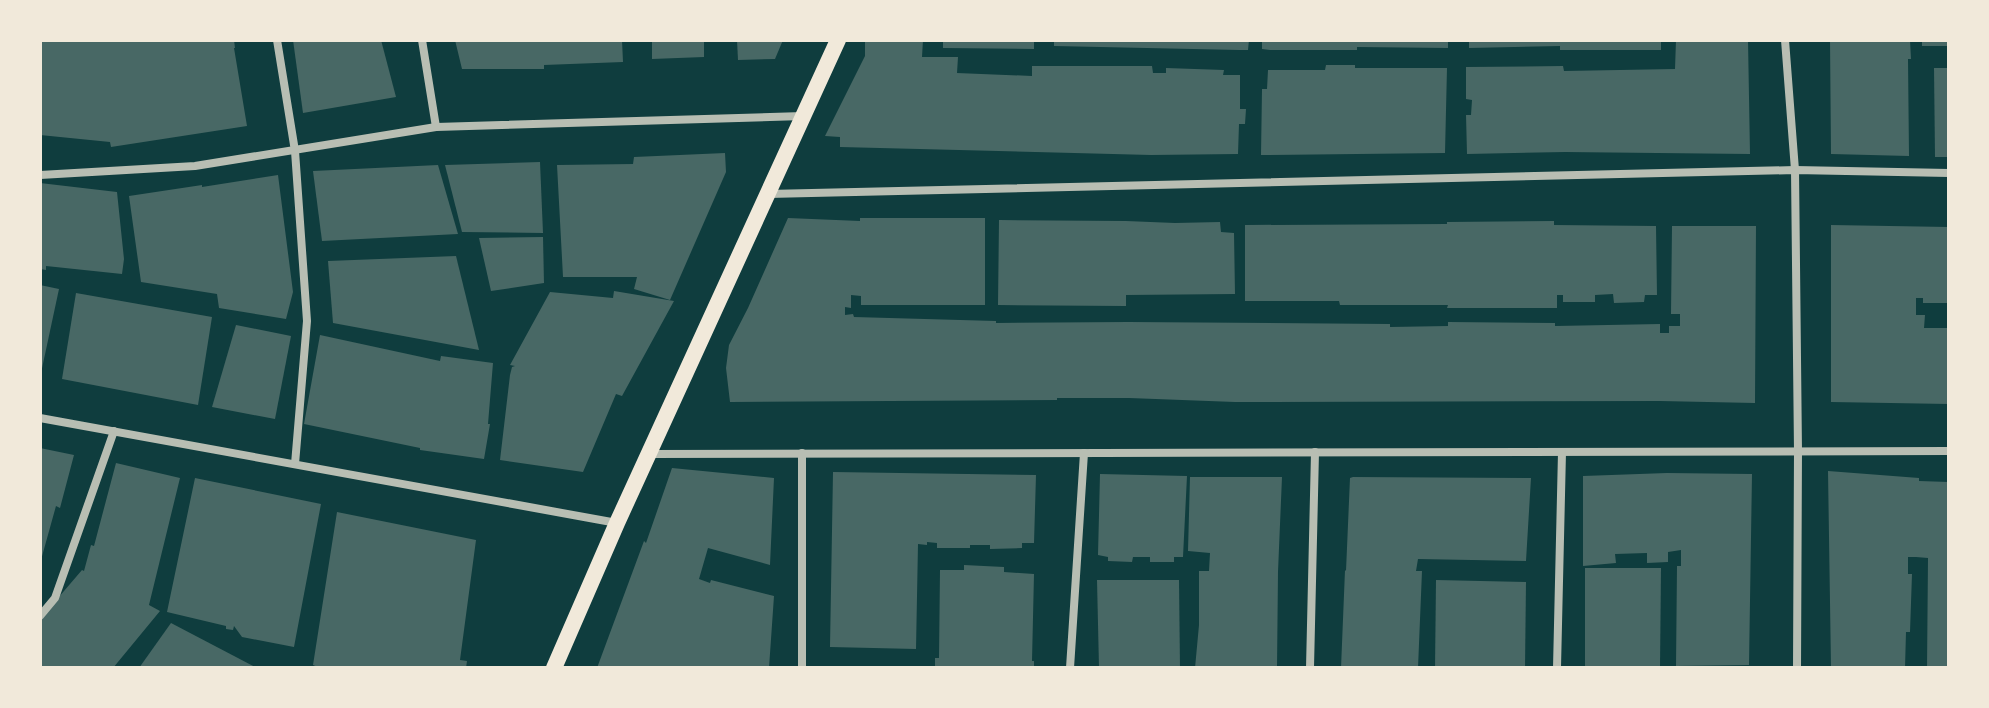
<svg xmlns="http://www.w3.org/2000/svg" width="1989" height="708" viewBox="0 0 1989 708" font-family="Roboto,sans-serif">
<rect width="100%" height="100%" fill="#0f3d3e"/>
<g fill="#486865">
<path d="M40,40H234L235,48H234L247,126L111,147L110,142L40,135Z"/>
<path d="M293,40H381L396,97L303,113Z"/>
<path d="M455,40H622L623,62L544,65V69H462Z"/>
<path d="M652,40H704V57L652,59Z"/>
<path d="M737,40H783L775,59L738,60Z"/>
<path d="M865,40H923L922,57H958L957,73L1032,76V66H1152L1153,73H1166V68L1224,70L1223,75H1240V109H1246L1245,124H1239L1238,154L1151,155L840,147V137L825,136L865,56Z"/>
<path d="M943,40H1034V49L943,48Z"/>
<path d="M1054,40H1249L1248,50H1239L1054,46Z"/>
<path d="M1262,40H1448V48L1357,47V50H1270L1262,49Z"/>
<path d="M1469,40H1661V50H1560V46L1469,48Z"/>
<path d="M1676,40H1748L1750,154L1565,152L1467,154L1466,115H1471L1472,100L1466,99V67L1563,66L1564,71L1675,69Z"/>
<path d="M1830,40H1910L1911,59H1908L1909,156L1831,154Z"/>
<rect x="1922" y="40" width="27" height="6"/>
<path d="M1326,65H1355V68H1447L1445,153L1261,155L1262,89H1267L1268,70H1325Z"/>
<path d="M1934,68H1949V157H1935Z"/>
<path d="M725,153L726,172L670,300L634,289L637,277H563L557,165L633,164L634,157Z"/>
<path d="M540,162L543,233L462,232L445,165Z"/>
<path d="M438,165L458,234L322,241L313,171Z"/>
<path d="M278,175L293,292L286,319L219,308L217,294L141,282L129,196L202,185V187Z"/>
<path d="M40,183L117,192L124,259L122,274L46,266V270L40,269Z"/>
<path d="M788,218L860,221V218H985V305H861V296L851,295V308L845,307V315L853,314L854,317L996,321V323L1128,322L1390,324V327L1448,326V322L1555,323V326L1660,324V333H1669V326H1680V314H1671L1672,226H1756L1755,403L1660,401L1235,402L1129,398H1057V400L730,402L726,368L729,345L748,308Z"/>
<path d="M999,220L1126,221L1175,223L1220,222L1221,232L1234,233L1235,294L1126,295V306L998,305Z"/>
<path d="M1554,221V225L1656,226L1657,295H1645L1644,302L1614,303L1613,294L1595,295V302H1563V295H1557V308H1447L1448,305H1340L1339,301H1245V225L1447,224V222Z"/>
<path d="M1831,225L1949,227V303H1923V298H1916V315H1925L1924,328H1949V404L1831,402Z"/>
<path d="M543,237L544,283L491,291L479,238Z"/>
<path d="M456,256L479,350L333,323L328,261Z"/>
<path d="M40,285L59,289L41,373H40Z"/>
<path d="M614,291L674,301L622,396L616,394L583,472L500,460L510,375L512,367L515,366L510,365L550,292L613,298Z"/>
<path d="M76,293L212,317L198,405L62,379Z"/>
<path d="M236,325L291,336L275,419L212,407Z"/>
<path d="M320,335L440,361L441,356L493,363L488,424H490L484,459L420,450V448L304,424Z"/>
<path d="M40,448L74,455L60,508L56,506L41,560Z"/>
<path d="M116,463L180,478L149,605L160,611L113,668H40V619L82,570L84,571L91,545L94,546Z"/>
<path d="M672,468L774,478L770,565L708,548L699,579L710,583L711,580L774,596L769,668H597L644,541L646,543Z"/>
<path d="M1828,471L1919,478V481L1949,482V668H1927L1928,558L1916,557H1908V574H1912L1910,632H1906L1905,668H1831Z"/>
<path d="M833,472L1036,475L1034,543H1022V548L990,549V545H970V548H937V543L927,542V545L918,544L916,649L830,647Z"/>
<path d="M1667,473L1752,474L1749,665L1676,666L1677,566H1681V550L1668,552V562L1647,563V553L1615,554L1616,563L1583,566V476Z"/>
<path d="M1100,474L1187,476L1183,557H1174V562H1150V557H1133L1132,562L1108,561V557L1098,555Z"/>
<path d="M1190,477H1282L1278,572L1277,668H1195L1199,625V571H1209L1210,553L1188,551Z"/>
<path d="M1353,477L1531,478L1526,561L1418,559L1416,571H1422L1418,668H1341L1345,570L1346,571L1350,478Z"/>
<path d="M195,478L321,504L294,647L242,637L234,626L233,630L226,629V626L167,612Z"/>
<path d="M337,512L476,540L460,660L467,661L466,668H320L313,665Z"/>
<path d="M964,565L1004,567V572L1034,574L1032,661H1034V668H935V658H939L940,570H964Z"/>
<path d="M1585,568H1661L1660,667L1585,668Z"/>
<path d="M1097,580H1179L1180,668H1099Z"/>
<path d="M1436,580L1526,582L1525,668H1435Z"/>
<path d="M171,623L257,668H139Z"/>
</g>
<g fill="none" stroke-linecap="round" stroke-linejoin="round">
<g stroke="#b8beb3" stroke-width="8">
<path d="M277,40L295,151L307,321L295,464"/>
<path d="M422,40L436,127"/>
<path d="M1785,40L1795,170L1798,451L1797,668"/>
<path d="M40,175L195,166L436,127L803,116"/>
<path d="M768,194L1795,170L1949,173"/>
<path d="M40,418L617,523"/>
<path d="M802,453V668"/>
<path d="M650,454L1949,451"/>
<path d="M40,616L55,598L114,431"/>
<path d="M1070,668L1084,453"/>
<path d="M1310,668L1315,452"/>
<path d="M1557,668L1562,452"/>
</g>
<path stroke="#f1e9da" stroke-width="16" d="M554,668L617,523L838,40"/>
</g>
<rect width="1989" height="708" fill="none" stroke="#f1e9da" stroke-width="84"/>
</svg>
